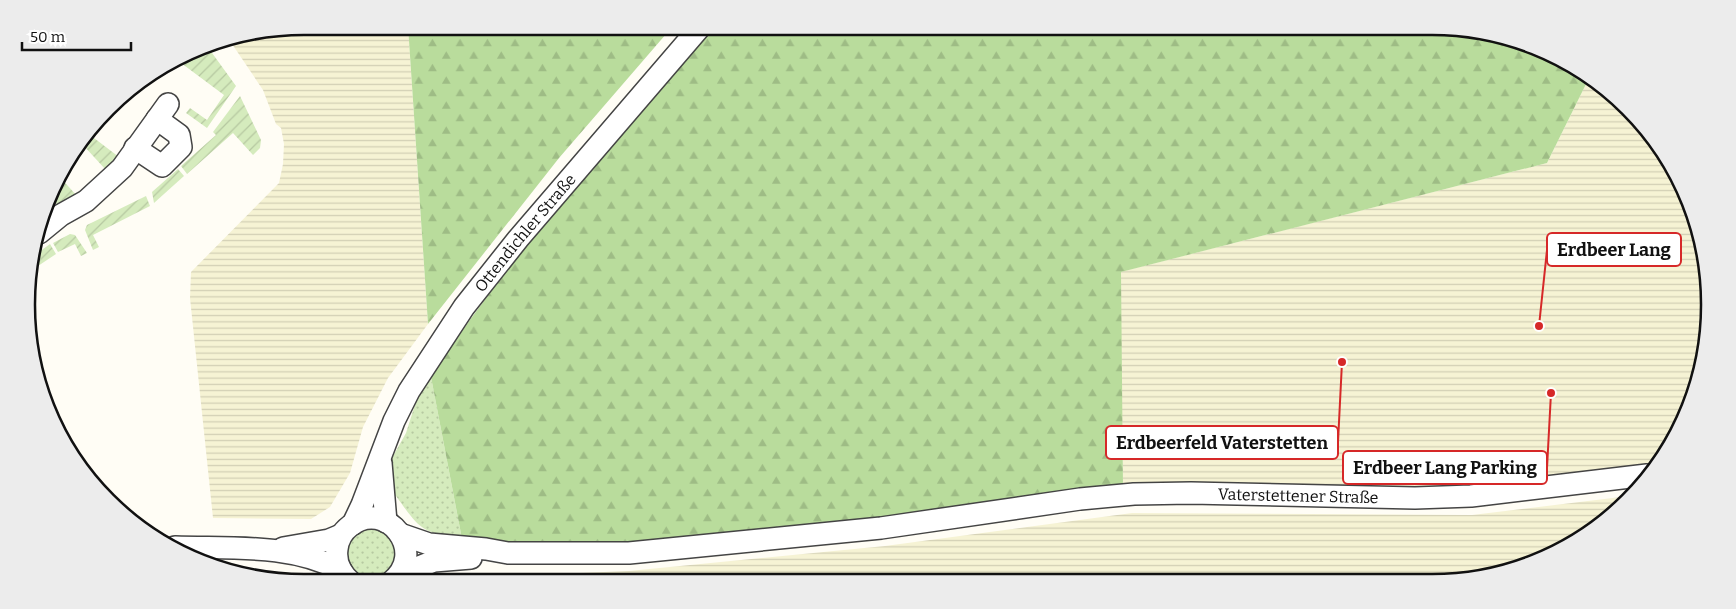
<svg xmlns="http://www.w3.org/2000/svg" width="1736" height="609" viewBox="0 0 1736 609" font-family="Bitter,serif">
<defs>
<pattern id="farmland-rules" width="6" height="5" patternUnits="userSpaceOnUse" patternTransform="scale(1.25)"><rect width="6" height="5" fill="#f6f3d4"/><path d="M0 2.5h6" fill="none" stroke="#d2cfb5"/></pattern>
<pattern id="grass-dots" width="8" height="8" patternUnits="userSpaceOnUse" patternTransform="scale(1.25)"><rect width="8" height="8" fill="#d5ebbd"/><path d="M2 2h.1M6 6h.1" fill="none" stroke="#b6c8a1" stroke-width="1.8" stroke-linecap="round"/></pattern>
<pattern id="forest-firs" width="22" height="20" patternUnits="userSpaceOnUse" patternTransform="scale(1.25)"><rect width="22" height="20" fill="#b9dc9c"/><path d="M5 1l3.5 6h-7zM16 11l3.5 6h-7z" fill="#9ebc85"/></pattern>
<pattern id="garden-furrows" width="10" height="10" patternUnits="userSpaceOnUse" patternTransform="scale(1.25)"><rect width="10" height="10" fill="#d5ebbd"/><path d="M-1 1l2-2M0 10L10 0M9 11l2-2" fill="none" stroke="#b6c8a1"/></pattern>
</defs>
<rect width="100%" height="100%" fill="#fffdf5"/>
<g fill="url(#farmland-rules)">
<path d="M305,26H408L428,324L388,378L363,427L350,473L330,507L311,519L213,518L190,298L191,272L279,183L283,164L284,144L281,128L276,124L263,90L230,41Z"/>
<path d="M1589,78L1601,84L1672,165L1707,268L1700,376L1672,444L1654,467L1518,483L1414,490L1123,486L1120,272L1547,163Z"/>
<path d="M1629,496L1615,514L1554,554L1468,580L421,583L429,576L529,575L629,571L885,546L1132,513L1472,515Z"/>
</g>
<g fill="url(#grass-dots)">
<path d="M431,377L462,539C420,532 420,529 396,496L388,494V473L392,458L406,433L420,389Z"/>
<circle cx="371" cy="554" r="25"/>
<path d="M225,570L311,574L322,583H304L233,573Z"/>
</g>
<g fill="url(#forest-firs)">
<path d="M408,26H673L559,158L428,324Z"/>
<path d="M715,26H1431L1503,36L1589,78L1547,163L1121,272L1123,486L880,520L625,544L529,543L462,539L431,377C513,250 616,140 715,26Z"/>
</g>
<g fill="url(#garden-furrows)">
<path d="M207,46L236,86L207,128L186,113L190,108L207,120L224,95L177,60L198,47Z"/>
<path d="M240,96L261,140L260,148L253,155L233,133L187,174L181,166L216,135L213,132Z"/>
<path d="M90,135L119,157L106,170L83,145Z"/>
<path d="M178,169L184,176L154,203L152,192Z"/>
<path d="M59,176L77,196L59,208L51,195Z"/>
<path d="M146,196L150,206L93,235L99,247L93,250L85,230L87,225Z"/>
<path d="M70,234L75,235L87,253L81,256L75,244L58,252L53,243Z"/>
<path d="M50,244L56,254L29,272L32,257Z"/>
</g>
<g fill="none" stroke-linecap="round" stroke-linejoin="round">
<defs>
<g id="minor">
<path d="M135,148L162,166L181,147L179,135L157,119"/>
<path d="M39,233L61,215L86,201L122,168L168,104"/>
<path d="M381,463L386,522"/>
<path id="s1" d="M353,524L362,505L394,421L409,391L464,307L518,239L701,26"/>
<path id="s2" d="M400,534L429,544L486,549L508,553H629L881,528L1080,499L1134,494L1191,493L1415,498L1471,496L1647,475"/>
<path d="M175,547C230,549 290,543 341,570"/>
<path d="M283,548L329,540L341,535"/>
<path d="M399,575L434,561L471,558"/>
<path d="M352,583C342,575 335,563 337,549C338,540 342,532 350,526C386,497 430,553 390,583"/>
</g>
</defs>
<use href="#minor" stroke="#444" stroke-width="24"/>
<use href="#minor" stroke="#fff" stroke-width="21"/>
</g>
<g text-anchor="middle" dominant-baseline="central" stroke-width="5" stroke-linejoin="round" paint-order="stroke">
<g font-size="16" fill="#111" stroke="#fff">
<text stroke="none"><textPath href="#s1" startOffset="341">Ottendichler Straße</textPath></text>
<text stroke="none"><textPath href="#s2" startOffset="904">Vaterstettener Straße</textPath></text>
</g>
</g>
<path d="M0 0H1736V609H0ZM304 35H1432A269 269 0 0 1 1701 304V305A269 269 0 0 1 1432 574H304A269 269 0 0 1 35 305V304A269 269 0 0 1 304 35Z" fill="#ececec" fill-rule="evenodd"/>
<path fill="none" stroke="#111" stroke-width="2.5" d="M304 35H1432A269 269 0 0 1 1701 304V305A269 269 0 0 1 1432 574H304A269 269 0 0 1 35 305V304A269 269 0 0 1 304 35Z"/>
<path fill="none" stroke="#d62828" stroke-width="2" d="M1539 326L1547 250M1342 362L1338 442M1551 393L1547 468"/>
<g fill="#d62828" stroke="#fff" stroke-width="2">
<circle cx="1539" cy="326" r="5"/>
<circle cx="1342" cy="362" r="5"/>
<circle cx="1551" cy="393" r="5"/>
</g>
<g fill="#fff" stroke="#d62828" stroke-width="2">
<rect x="1547" y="233" width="134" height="33" rx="5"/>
<rect x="1106" y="426" width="232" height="33" rx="5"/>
<rect x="1343" y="451" width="204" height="33" rx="5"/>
</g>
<g font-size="18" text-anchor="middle" font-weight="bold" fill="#111">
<text x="1614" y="256">Erdbeer Lang</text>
<text x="1222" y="449">Erdbeerfeld Vaterstetten</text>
<text x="1445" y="474">Erdbeer Lang Parking</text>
</g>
<path d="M22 42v8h109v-8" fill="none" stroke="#111111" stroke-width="2.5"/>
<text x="30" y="42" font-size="15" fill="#111111" stroke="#ffffff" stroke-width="4" paint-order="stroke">50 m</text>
</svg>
